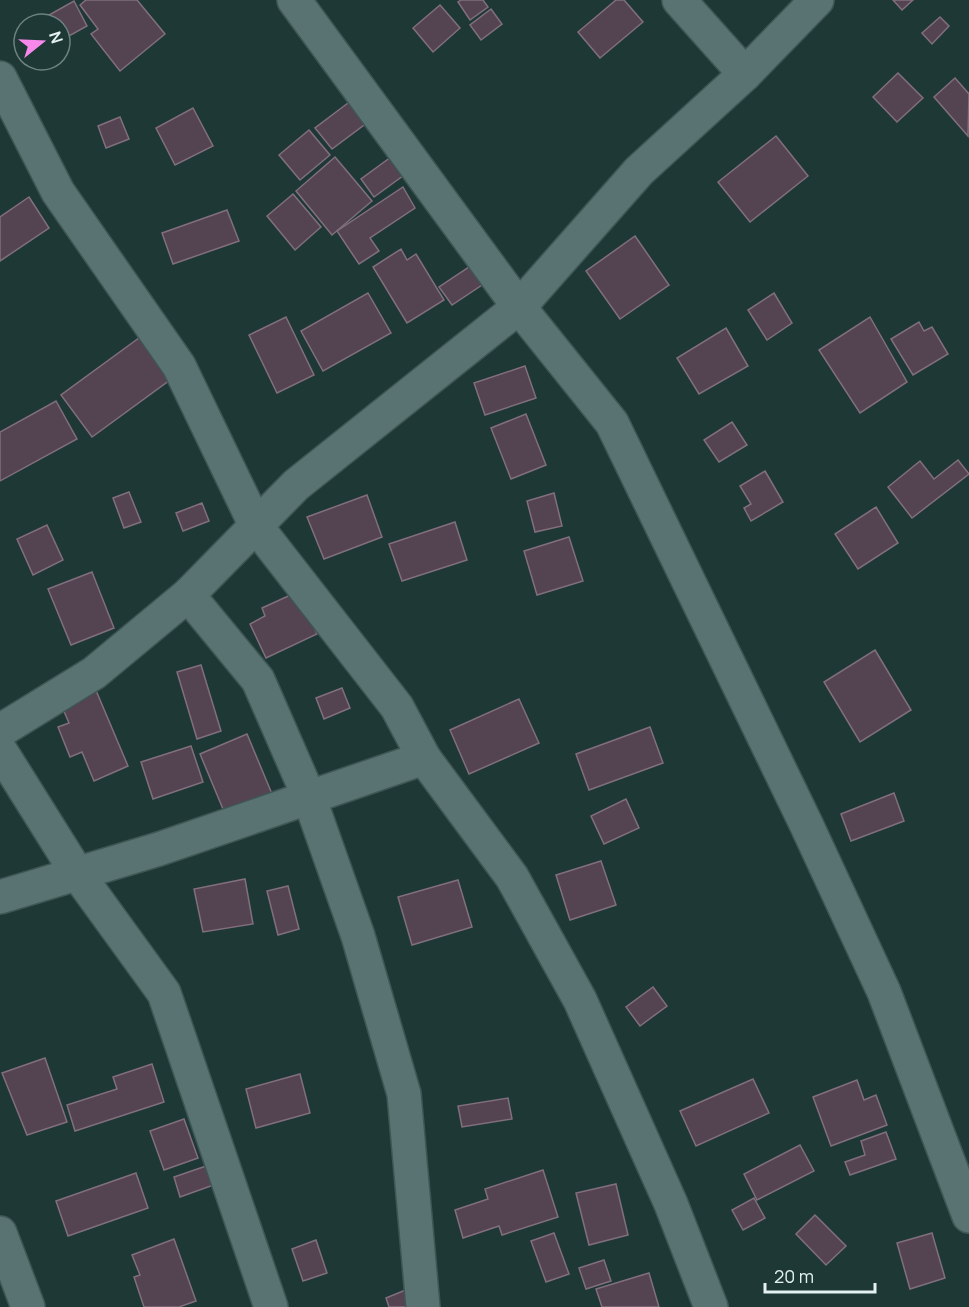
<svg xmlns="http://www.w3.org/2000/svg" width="969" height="1307" viewBox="0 0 969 1307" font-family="Manrope,sans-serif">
<rect width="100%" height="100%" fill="#1e3836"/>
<g fill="#544351" stroke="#816f7e" stroke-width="1.5">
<path d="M86,0H137L165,34L120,71L91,34L98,29L80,5Z"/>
<path d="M461,0H483L488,7L470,20L458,2Z"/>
<path d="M616,0H624L643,22L600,58L578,32Z"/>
<path d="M893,0H913L902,10Z"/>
<path d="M74,1L87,26L60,41V24H33Z"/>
<path d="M440,5L460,28L433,52L413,28Z"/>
<path d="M491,9L502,24L481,40L470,25Z"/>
<path d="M940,17L949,26L932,44L922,33Z"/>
<path d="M898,73L923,98L897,122L873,97Z"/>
<path d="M955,78L969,94L968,136L934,97Z"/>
<path d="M352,100L368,122L332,149L315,128Z"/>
<path d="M193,108L213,146L175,165L156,128Z"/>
<path d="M120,117L129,139L106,148L98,126Z"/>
<path d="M309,130L330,155L300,180L279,155Z"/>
<path d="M776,136L808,176L750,222L718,182Z"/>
<path d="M402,149L415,167L374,197L361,179Z"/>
<path d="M335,157L372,201L332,235L296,191Z"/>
<path d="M403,187L415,208L370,238L379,251L359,264L337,231Z"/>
<path d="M293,194L321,227L295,250L267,216Z"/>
<path d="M29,197L49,228L0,261V217Z"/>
<path d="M227,210L239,241L173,264L162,233Z"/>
<path d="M635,236L669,285L620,319L586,271Z"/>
<path d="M401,249L407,260L416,254L444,300L407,323L373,267Z"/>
<path d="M490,253L503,271L452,305L439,287Z"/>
<path d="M368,293L391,333L323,371L301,331Z"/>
<path d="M774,293L792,323L767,340L748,310Z"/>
<path d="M286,317L314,375L277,393L249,335Z"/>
<path d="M870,317L907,382L860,413L819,350Z"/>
<path d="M919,322L924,331L932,327L948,354L913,375L891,339Z"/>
<path d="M726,328L748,366L699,394L677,358Z"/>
<path d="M143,335L174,377L92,437L61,395Z"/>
<path d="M525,366L536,398L485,415L474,383Z"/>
<path d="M56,401L77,439L0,481V432Z"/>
<path d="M526,414L546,465L511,479L491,428Z"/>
<path d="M732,422L747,445L719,462L704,440Z"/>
<path d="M958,460L969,474L912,518L888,487L920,461L934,479Z"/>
<path d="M765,471L783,502L751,521L744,508L751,504L740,486Z"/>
<path d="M129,492L141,522L124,528L113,498Z"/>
<path d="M554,493L562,526L535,532L527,501Z"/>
<path d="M367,495L382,537L324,559L307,517Z"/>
<path d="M202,503L209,521L183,531L176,513Z"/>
<path d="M876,507L898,543L858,569L835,534Z"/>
<path d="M455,522L467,560L402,581L389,544Z"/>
<path d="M47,525L63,560L33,575L17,539Z"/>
<path d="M569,537L583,581L537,595L524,551Z"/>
<path d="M92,572L114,628L71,645L48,589Z"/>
<path d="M297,592L317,634L266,658L250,624L265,616L262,608Z"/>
<path d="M875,650L911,710L860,742L824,682Z"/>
<path d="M201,665L221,731L197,739L177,672Z"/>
<path d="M95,688L128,766L94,781L82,752L70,757L58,727L69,723L60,702Z"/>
<path d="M342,688L350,708L324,719L316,698Z"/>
<path d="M519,699L539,743L469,774L450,730Z"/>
<path d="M650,727L663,763L589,790L576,754Z"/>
<path d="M247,734L275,801L228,821L200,754Z"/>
<path d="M191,746L203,782L153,799L141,762Z"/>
<path d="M894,793L904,821L851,841L841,814Z"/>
<path d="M626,799L639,828L604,844L591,816Z"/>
<path d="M601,861L616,905L570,920L556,875Z"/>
<path d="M245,879L253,924L203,932L194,889Z"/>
<path d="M458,880L472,927L412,945L398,897Z"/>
<path d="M288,886L299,929L278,935L267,891Z"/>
<path d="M653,987L667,1006L640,1026L626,1007Z"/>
<path d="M45,1058L67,1122L27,1135L2,1073Z"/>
<path d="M152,1064L164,1102L75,1131L67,1105L117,1089L113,1077Z"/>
<path d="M300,1074L310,1113L256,1128L246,1089Z"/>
<path d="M753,1079L769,1113L696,1146L680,1111Z"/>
<path d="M857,1080L864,1100L876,1095L887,1125L831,1146L813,1097Z"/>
<path d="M508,1098L512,1119L462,1127L458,1106Z"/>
<path d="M184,1119L198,1158L164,1170L150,1131Z"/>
<path d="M886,1132L896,1159L850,1175L845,1162L865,1155L861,1141Z"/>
<path d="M800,1145L814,1171L757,1200L744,1174Z"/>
<path d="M212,1164L219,1183L180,1197L174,1177Z"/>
<path d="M543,1170L558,1217L502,1235L499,1226L463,1238L455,1210L488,1199L485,1189Z"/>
<path d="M136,1173L148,1208L68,1236L56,1201Z"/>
<path d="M616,1184L628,1235L589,1245L576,1193Z"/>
<path d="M754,1198L765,1218L743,1230L732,1210Z"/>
<path d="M815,1215L846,1246L826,1265L796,1234Z"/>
<path d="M554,1233L569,1274L546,1282L531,1241Z"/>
<path d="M932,1233L945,1278L910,1289L897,1243Z"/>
<path d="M174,1239L196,1301L179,1307H144L134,1277L140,1275L132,1255Z"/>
<path d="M316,1240L327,1273L303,1281L292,1249Z"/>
<path d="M604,1260L611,1281L586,1289L579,1268Z"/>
<path d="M649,1273L659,1307H602L596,1289Z"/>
<path d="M408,1289L415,1307H389L386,1298Z"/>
</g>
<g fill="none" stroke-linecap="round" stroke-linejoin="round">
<defs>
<g id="minor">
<path d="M294,0L519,307L612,423L807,826L884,992L969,1216"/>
<path d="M679,0L745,74"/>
<path d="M0,78L58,192L179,366L256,526L397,707L424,758L512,877L580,1000L671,1204L711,1307"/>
<path d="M188,595L258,680L309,797L358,936L404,1094L423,1307"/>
<path d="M0,731L94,673L188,595L296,485L519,307L639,171L745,74L817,0"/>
<path d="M0,750L77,873L164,993L271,1307"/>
<path d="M0,897L159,849L424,758"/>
<path d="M0,1233L28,1307"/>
</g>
</defs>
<use href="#minor" stroke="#3f5654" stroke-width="36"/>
<use href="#minor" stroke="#587371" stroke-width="33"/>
</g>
<g transform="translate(42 42) rotate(72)"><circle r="28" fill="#1e3836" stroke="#6d8281" stroke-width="1.5"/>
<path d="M0-4.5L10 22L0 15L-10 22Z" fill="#f888eb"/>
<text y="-9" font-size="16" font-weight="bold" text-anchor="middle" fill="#e3f2f1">N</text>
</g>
<path d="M765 1283v9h110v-9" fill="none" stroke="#e3f2f1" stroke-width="3"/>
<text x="774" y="1283" font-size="18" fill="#e3f2f1" stroke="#1e3836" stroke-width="4.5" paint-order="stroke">20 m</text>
</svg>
